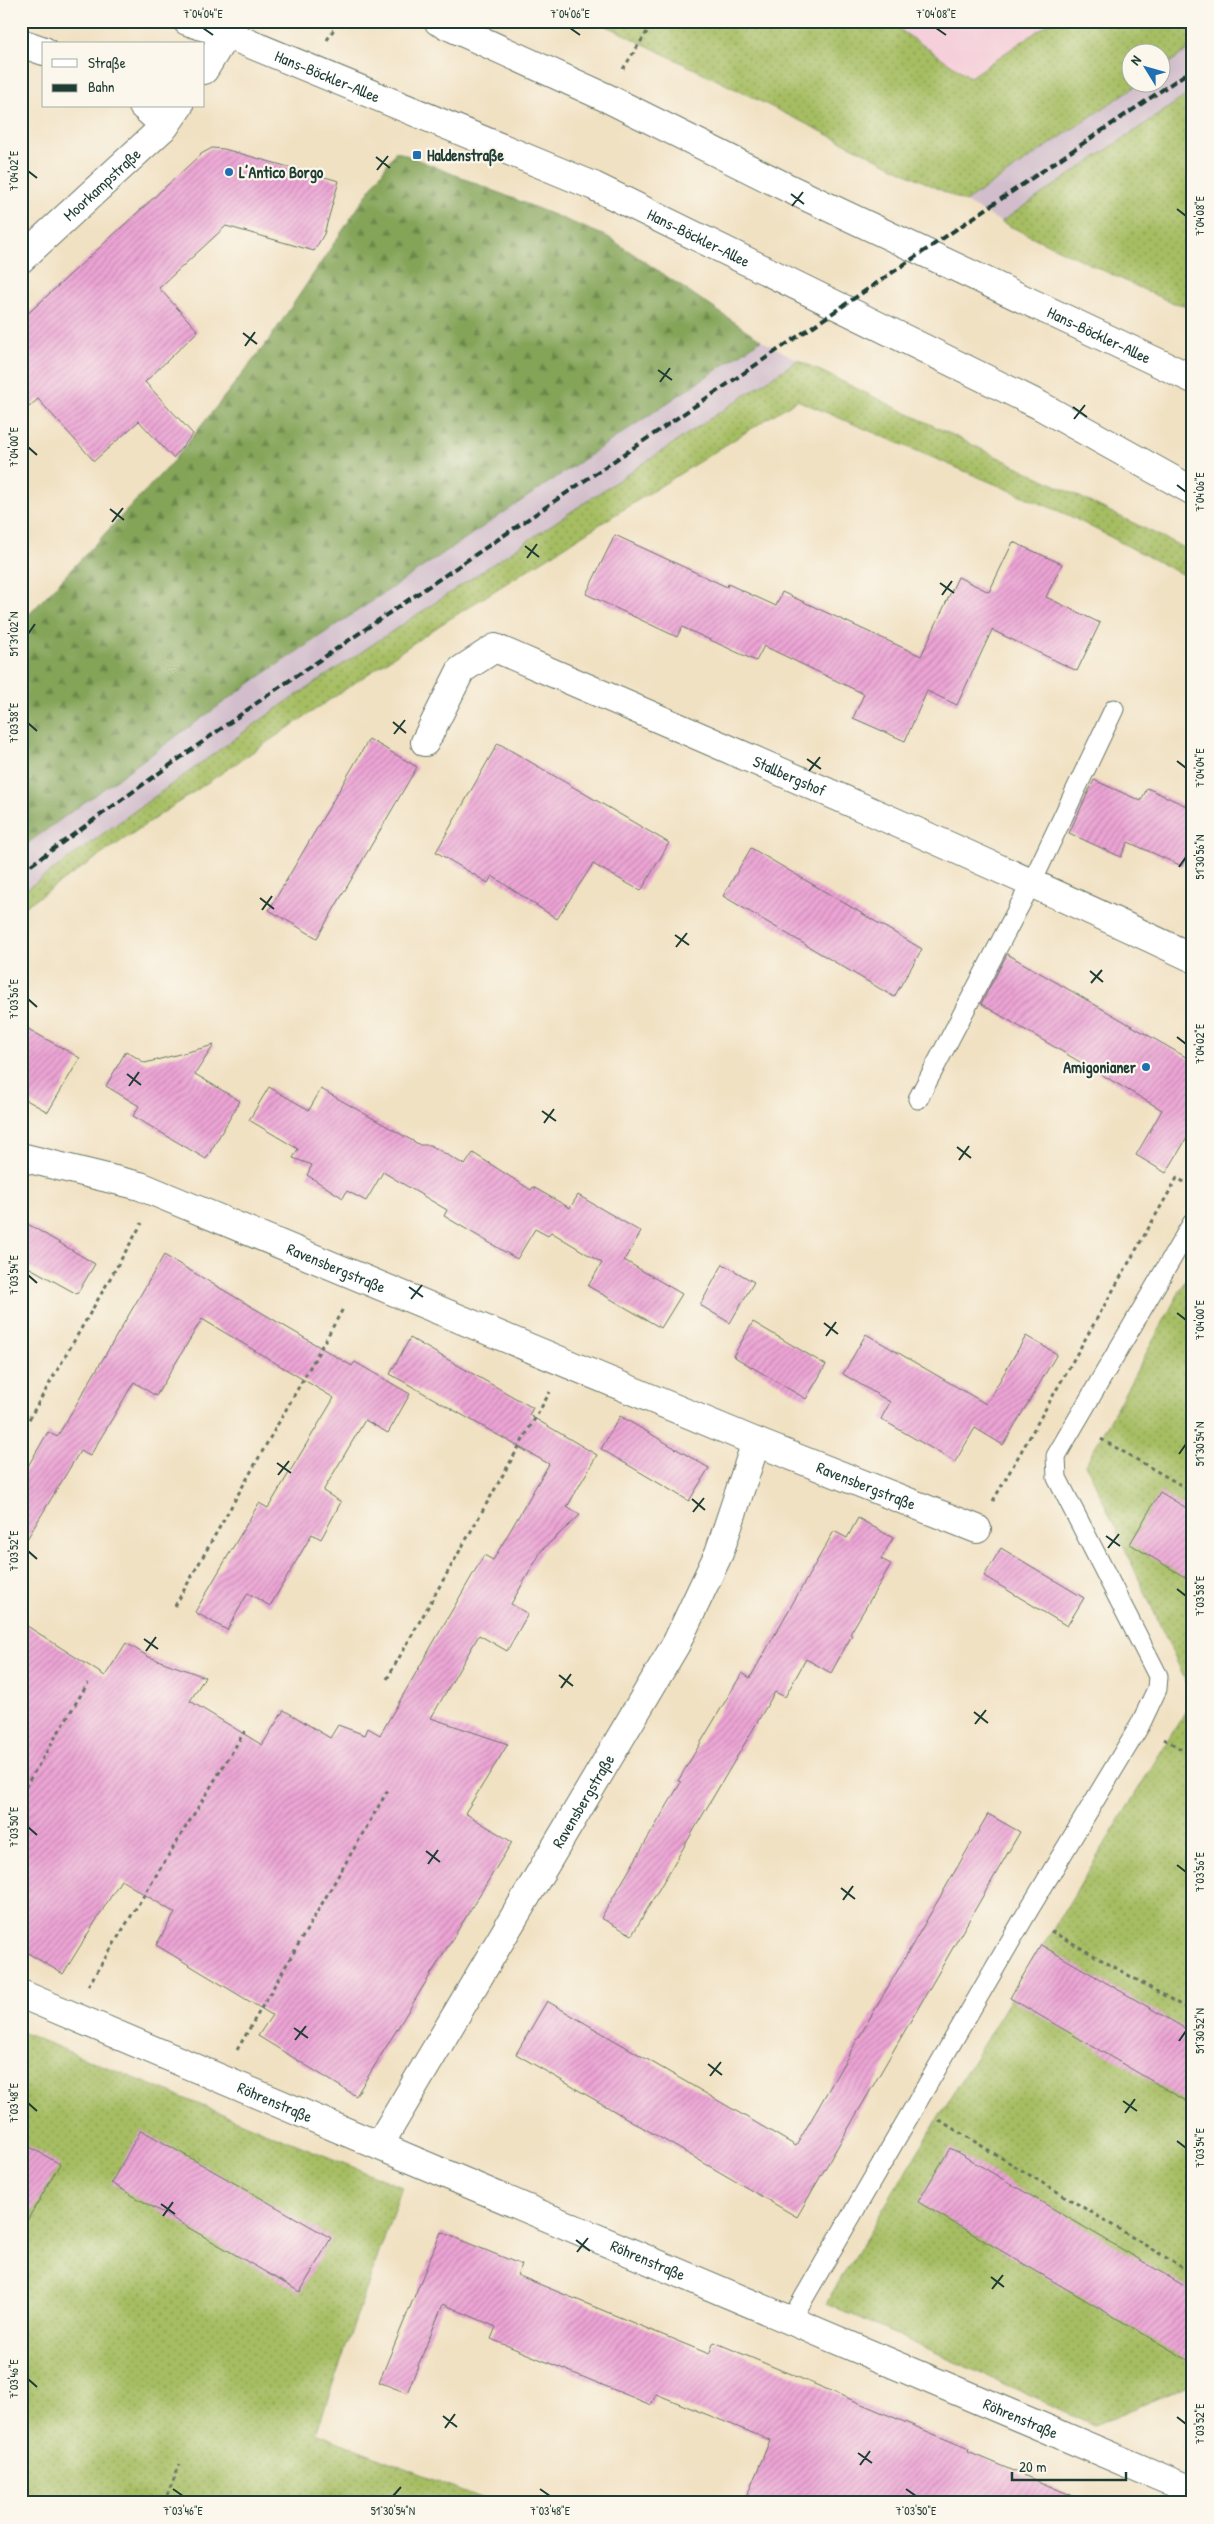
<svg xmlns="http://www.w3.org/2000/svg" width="1214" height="2524" viewBox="0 0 1214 2524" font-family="'Patrick Hand',sans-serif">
<defs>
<pattern id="grass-dots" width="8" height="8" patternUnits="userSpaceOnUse" patternTransform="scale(1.25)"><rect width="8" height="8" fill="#a6bd62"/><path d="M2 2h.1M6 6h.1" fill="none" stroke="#879b52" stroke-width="1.8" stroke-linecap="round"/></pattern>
<pattern id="forest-firs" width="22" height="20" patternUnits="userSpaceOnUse" patternTransform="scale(1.25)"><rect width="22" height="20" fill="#84a458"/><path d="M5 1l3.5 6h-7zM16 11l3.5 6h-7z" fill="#6b874a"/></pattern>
<pattern id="building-hatch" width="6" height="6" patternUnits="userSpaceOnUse" patternTransform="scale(1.25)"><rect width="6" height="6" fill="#eda4d5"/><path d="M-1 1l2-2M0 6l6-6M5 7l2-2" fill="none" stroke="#bf87ae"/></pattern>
</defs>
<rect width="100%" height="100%" fill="#fbf7ec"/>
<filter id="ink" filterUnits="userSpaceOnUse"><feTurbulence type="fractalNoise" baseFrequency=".02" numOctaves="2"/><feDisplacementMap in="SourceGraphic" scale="10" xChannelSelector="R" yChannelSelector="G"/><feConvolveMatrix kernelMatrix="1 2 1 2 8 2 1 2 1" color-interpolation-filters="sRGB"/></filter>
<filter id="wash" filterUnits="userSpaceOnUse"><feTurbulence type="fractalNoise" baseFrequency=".0096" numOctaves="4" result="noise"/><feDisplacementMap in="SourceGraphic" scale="20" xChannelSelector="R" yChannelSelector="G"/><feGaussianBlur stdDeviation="1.12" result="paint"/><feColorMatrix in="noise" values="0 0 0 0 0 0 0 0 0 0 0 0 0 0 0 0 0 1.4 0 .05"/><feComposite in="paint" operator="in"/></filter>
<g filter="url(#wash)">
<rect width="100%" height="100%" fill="#f1e1c3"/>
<path fill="#f5cfda" d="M887,21H1052L970,77Z"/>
<g fill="#d1bdcb">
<path d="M1193,46V91L1001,222L965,202L1140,83L1162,82V68Z"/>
<path d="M761,340L798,360L276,709L21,893V848L256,679Z"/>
</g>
<g fill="url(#grass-dots)" stroke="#627d4b">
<path d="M597,21H887L970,77L1052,21H1193V46L1162,68V52H1132V82L1140,83L965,202Z"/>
<path d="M1193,91V307L1170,302L1001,222Z"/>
<path d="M798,360L1193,552V580L1068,515L797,400L440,625L21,909V893L276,709Z"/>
<path d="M1193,1267V1697L1086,1464Z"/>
<path d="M1193,1699V2384L1094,2425L826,2303Z"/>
<path d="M21,2032L402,2187L316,2433L494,2503H21Z"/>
</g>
<path fill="url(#forest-firs)" stroke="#527046" d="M396,151L608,237L761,340L256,679L21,848V623L175,459L269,340Z"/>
<g id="blocks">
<g fill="url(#building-hatch)">
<path d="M212,148L224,149L339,181L324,234L314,251L226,226L159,288L198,331L145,382L193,434L173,458L139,421L94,461L38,399L21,414V320L201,154Z"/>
<path d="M615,535L727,587L728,584L776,606L782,592L921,656L958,577L989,592L1013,542L1062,564L1046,597L1100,623L1077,671L992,630L957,705L927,691L905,741L853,718L864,694L764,646L756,661L682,627L677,637L586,594Z"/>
<path d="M369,739L417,767L317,938L269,910Z"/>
<path d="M498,743L669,843L641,891L593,864L557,919L492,876L488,883L436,852Z"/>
<path d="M1094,780L1141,801L1147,788L1193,809V842L1182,866L1128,842L1121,857L1069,833Z"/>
<path d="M751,848L922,949L894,997L723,896Z"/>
<path d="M1007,954L1191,1060L1193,1057V1128L1166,1173L1136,1155L1162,1110L981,1004Z"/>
<path d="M21,1025L80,1058L48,1112L21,1097Z"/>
<path d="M214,1045L195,1074L240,1101L206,1159L133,1116L139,1106L106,1086L126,1051L145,1063Z"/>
<path d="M269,1087L309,1110L321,1089L420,1145H430L465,1165L473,1153L531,1190L533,1187L570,1208L578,1195L641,1232L624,1260L682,1294L661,1328L588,1286L602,1263L551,1232L548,1236L535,1229L517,1259L444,1216L447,1210L383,1172L366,1201L347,1191L343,1198L307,1175L312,1165L293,1158L298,1149L249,1120Z"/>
<path d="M21,1220L95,1264L77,1294L21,1263Z"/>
<path d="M164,1255L352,1366L355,1362L410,1394L388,1433L365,1420L323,1491L341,1502L321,1539L312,1534L270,1606L248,1593L227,1630L195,1612L259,1503L268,1508L334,1398L202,1319L156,1396L134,1382L90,1456L80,1451L21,1549V1478L48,1432L57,1437Z"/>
<path d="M723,1264L754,1282L730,1323L700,1305Z"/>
<path d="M753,1322L826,1365L806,1399L733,1356Z"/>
<path d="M866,1334L986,1404L1026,1336L1057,1354L1003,1445L975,1428L955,1462L881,1419L890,1402L843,1374Z"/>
<path d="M410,1338L533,1408L529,1415L597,1455L567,1507L580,1515L542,1550L511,1604L528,1614L507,1651L479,1635L431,1718L508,1744L465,1813L512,1842L356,2096L258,2036L272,2015L156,1945L175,1913L121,1880L63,1974L21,1949V1622L105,1676L126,1643L149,1657L205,1677L190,1701L262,1745L284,1710L330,1738L338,1725L365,1735L368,1728L380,1735L484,1555L493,1560L549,1464L390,1374Z"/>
<path d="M620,1416L709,1468L689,1501L601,1449Z"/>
<path d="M1160,1492L1193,1512V1582L1130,1544Z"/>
<path d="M858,1518L893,1538L881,1559L891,1564L850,1634L852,1635L831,1673L806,1659L785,1697L775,1692L632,1935L601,1918L681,1782L678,1781L742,1673L750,1678L834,1531L847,1538Z"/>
<path d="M1001,1548L1084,1598L1067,1626L984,1576Z"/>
<path d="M988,1814L1020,1832L797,2217L516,2054L547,2001L796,2146Z"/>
<path d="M1041,1945L1193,2033V2105L1010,1998Z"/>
<path d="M141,2130L331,2238L300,2292L111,2183Z"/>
<path d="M21,2142L60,2164L21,2231Z"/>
<path d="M950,2148L1193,2291V2363L918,2202Z"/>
<path d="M441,2232L522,2265L517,2275L709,2354L714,2342L969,2449L968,2452L1090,2503H744L770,2440L656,2394L651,2405L491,2339L496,2327L443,2304L407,2393L379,2382Z"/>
</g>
</g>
</g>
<g filter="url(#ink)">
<use href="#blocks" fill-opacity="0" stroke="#687666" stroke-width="1"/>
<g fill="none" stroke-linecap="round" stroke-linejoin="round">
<defs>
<g id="lane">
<path d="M918,1099L1032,882L1114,709"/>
<path d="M791,2320L1025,1916L1140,1725L1157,1689L1158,1676L1057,1478L1056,1456L1193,1222"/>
</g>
<g id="street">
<path d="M21,43L44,51"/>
<path d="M204,70L234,21"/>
<path d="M143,106L165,126"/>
<path id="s1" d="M21,259L165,126L179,106"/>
<path id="s2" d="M425,742L461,670L495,648C729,749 962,849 1193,958"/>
<path id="s3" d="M21,1157L140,1186L756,1442L977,1529"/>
<path id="s4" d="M21,1994L1193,2491"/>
<path id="s5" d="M379,2145L676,1644L719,1553L756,1442"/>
</g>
<g id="secondary">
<path id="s6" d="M187,21L226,34L594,186L1039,405L1193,491"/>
<path id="s7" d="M438,21L607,98L790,189L1193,379"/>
</g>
</defs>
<use href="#lane" stroke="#687666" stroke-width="21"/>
<use href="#street" stroke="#687666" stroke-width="30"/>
<use href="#secondary" stroke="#687666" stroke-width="30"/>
<g stroke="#687666" stroke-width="3" stroke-dasharray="4 4" stroke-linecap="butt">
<path d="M327,40L339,21"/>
<path d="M623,69L654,21"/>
<path d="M21,1433L142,1223"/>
<path d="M1101,1439L1193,1492"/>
<path d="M993,1501L1177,1178L1193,1187"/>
<path d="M175,1606L344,1307"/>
<path d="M387,1679L550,1392"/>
<path d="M1164,1739L1193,1756"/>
<path d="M21,1794L88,1683"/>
<path d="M1051,1931L1193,2012"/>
<path d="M88,1986L245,1731"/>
<path d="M237,2050L388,1790"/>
<path d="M939,2120L1193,2274"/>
<path d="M164,2503L180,2464"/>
</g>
<use href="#lane" stroke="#fff" stroke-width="19"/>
<use href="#street" stroke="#fff" stroke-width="28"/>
<use href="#secondary" stroke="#fff" stroke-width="28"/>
<path stroke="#1f3d34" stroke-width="4" stroke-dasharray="8 4" stroke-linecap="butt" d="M21,872L268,695L1193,69"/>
</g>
</g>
<path fill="none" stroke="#1f3d34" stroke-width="2" d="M203,28L213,35M570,28L580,35M936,28L946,35M376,157L390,168M377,170L388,156M28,171L37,178M791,194L804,204M792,206L803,192M1177,209L1186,216M243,333L257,344M245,346L255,332M658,370L672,380M660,382L670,368M1073,407L1087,417M1074,419L1085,405M28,447L37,455M1177,485L1186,492M110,509L124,520M112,522L123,508M525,546L539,557M527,558L537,544M940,583L954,593M942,595L952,581M28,634L35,624M393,722L406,733M28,723L37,731M394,734L405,720M807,759L821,769M1177,761L1186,768M809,771L820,757M1179,867L1186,857M260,898L274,909M262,910L272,896M675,935L689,945M676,947L687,933M1090,971L1103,982M1091,983L1102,970M28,999L37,1007M1177,1037L1186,1044M127,1074L141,1085M129,1086L139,1072M542,1111L556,1121M544,1123L554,1109M957,1147L971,1158M959,1160L969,1146M28,1275L37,1283M409,1287L423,1297M411,1299L422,1285M1177,1313L1186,1320M824,1323L838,1334M826,1336L836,1322M1179,1454L1186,1444M277,1463L291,1473M278,1475L289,1461M692,1499L705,1510M693,1512L704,1498M1106,1536L1120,1546M1108,1548L1119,1534M28,1551L37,1559M1177,1589L1186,1596M144,1639L158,1649M146,1651L156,1637M559,1675L573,1686M561,1688L571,1674M974,1712L988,1723M975,1724L986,1710M28,1827L37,1835M426,1851L440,1862M428,1864L438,1850M1177,1865L1186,1872M841,1888L855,1899M843,1900L853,1886M294,2028L308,2038M295,2040L306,2026M1179,2041L1186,2031M708,2064L722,2075M710,2076L721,2062M1123,2101L1137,2111M28,2103L37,2111M1125,2113L1135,2099M1177,2141L1186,2148M161,2204L175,2214M163,2216L173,2202M576,2240L590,2251M577,2252L588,2238M991,2277L1004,2287M992,2289L1003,2275M28,2379L37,2387M443,2416L457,2427M1177,2417L1186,2424M445,2428L455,2414M858,2453L872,2463M860,2465L870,2451M173,2489L183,2496M540,2489L550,2496M906,2489L916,2496M393,2496L401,2487"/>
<g fill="#1f6fb2" stroke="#fbf7ec" stroke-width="2">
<rect x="412" y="150" width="10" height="10" rx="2.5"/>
<circle cx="229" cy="172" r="5"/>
<circle cx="1146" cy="1067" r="5"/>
</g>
<g text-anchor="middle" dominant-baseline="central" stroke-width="4.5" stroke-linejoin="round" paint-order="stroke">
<g font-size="16" fill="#1f3d34" stroke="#fbf7ec">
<text stroke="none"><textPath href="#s6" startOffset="151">Hans-Böckler-Allee</textPath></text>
<text stroke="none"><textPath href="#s1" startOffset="110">Moorkampstraße</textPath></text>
<text stroke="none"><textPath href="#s6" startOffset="556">Hans-Böckler-Allee</textPath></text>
<text stroke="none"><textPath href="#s7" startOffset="732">Hans-Böckler-Allee</textPath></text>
<text stroke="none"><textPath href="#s2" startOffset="442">Stallbergshof</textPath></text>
<text stroke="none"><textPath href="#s3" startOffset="335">Ravensbergstraße</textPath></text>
<text stroke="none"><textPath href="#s3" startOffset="908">Ravensbergstraße</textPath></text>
<text stroke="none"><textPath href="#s5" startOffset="400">Ravensbergstraße</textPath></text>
<text stroke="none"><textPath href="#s4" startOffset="276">Röhrenstraße</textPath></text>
<text stroke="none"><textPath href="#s4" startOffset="681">Röhrenstraße</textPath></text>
<text stroke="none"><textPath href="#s4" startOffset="1086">Röhrenstraße</textPath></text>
</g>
<g font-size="16" font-weight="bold" fill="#1f3d34" stroke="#fbf7ec" text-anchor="start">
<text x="427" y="155">Haldenstraße</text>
<text x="239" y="172">L’Antico Borgo</text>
<text x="1136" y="1067" text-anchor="end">Amigonianer</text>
</g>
</g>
<rect width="1214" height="2524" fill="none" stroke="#fbf7ec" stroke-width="55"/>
<rect x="42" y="42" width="162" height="65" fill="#fbf7ec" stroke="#a3ada2"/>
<rect x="52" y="59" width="25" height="8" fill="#ffffff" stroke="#a3ada2"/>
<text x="88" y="68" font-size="15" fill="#1f3d34">Straße</text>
<rect x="52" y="84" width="25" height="8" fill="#1f3d34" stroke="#a3ada2"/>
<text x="88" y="92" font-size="15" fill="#1f3d34">Bahn</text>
<g transform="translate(1146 68) rotate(307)"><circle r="24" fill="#fbf7ec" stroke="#a3ada2"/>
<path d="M0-4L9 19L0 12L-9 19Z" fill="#1f6fb2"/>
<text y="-8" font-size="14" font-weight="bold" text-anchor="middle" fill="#1f3d34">N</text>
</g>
<path d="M1012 2472v8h114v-8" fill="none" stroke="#1f3d34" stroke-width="2.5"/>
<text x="1019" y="2472" font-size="15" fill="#1f3d34" stroke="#fbf7ec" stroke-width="4" paint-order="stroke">20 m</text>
<rect x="28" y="28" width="1158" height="2468" fill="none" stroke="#1f3d34" stroke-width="2"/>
<g font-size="12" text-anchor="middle" fill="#1f3d34">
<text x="203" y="18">7°04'04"E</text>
<text x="570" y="18">7°04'06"E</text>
<text x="936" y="18">7°04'08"E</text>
<text transform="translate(14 171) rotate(-90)" y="4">7°04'02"E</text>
<text transform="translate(1200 216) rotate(-90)" y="4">7°04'08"E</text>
<text transform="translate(14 447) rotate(-90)" y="4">7°04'00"E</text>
<text transform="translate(1200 492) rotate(-90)" y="4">7°04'06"E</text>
<text transform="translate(14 634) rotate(-90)" y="4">51°31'02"N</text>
<text transform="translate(14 723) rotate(-90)" y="4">7°03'58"E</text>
<text transform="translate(1200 768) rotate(-90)" y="4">7°04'04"E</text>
<text transform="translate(1200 857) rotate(-90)" y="4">51°30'56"N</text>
<text transform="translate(14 999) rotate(-90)" y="4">7°03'56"E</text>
<text transform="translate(1200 1044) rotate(-90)" y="4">7°04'02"E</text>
<text transform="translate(14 1275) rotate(-90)" y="4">7°03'54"E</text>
<text transform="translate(1200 1320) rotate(-90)" y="4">7°04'00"E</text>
<text transform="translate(1200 1444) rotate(-90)" y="4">51°30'54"N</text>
<text transform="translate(14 1551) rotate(-90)" y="4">7°03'52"E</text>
<text transform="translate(1200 1596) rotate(-90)" y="4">7°03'58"E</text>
<text transform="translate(14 1827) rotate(-90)" y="4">7°03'50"E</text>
<text transform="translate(1200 1872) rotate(-90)" y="4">7°03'56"E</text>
<text transform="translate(1200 2031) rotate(-90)" y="4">51°30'52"N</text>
<text transform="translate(14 2103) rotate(-90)" y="4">7°03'48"E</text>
<text transform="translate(1200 2148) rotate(-90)" y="4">7°03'54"E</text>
<text transform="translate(14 2379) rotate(-90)" y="4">7°03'46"E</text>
<text transform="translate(1200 2424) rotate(-90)" y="4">7°03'52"E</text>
<text x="183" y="2515">7°03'46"E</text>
<text x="393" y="2515">51°30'54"N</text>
<text x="550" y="2515">7°03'48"E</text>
<text x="916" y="2515">7°03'50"E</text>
</g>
</svg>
